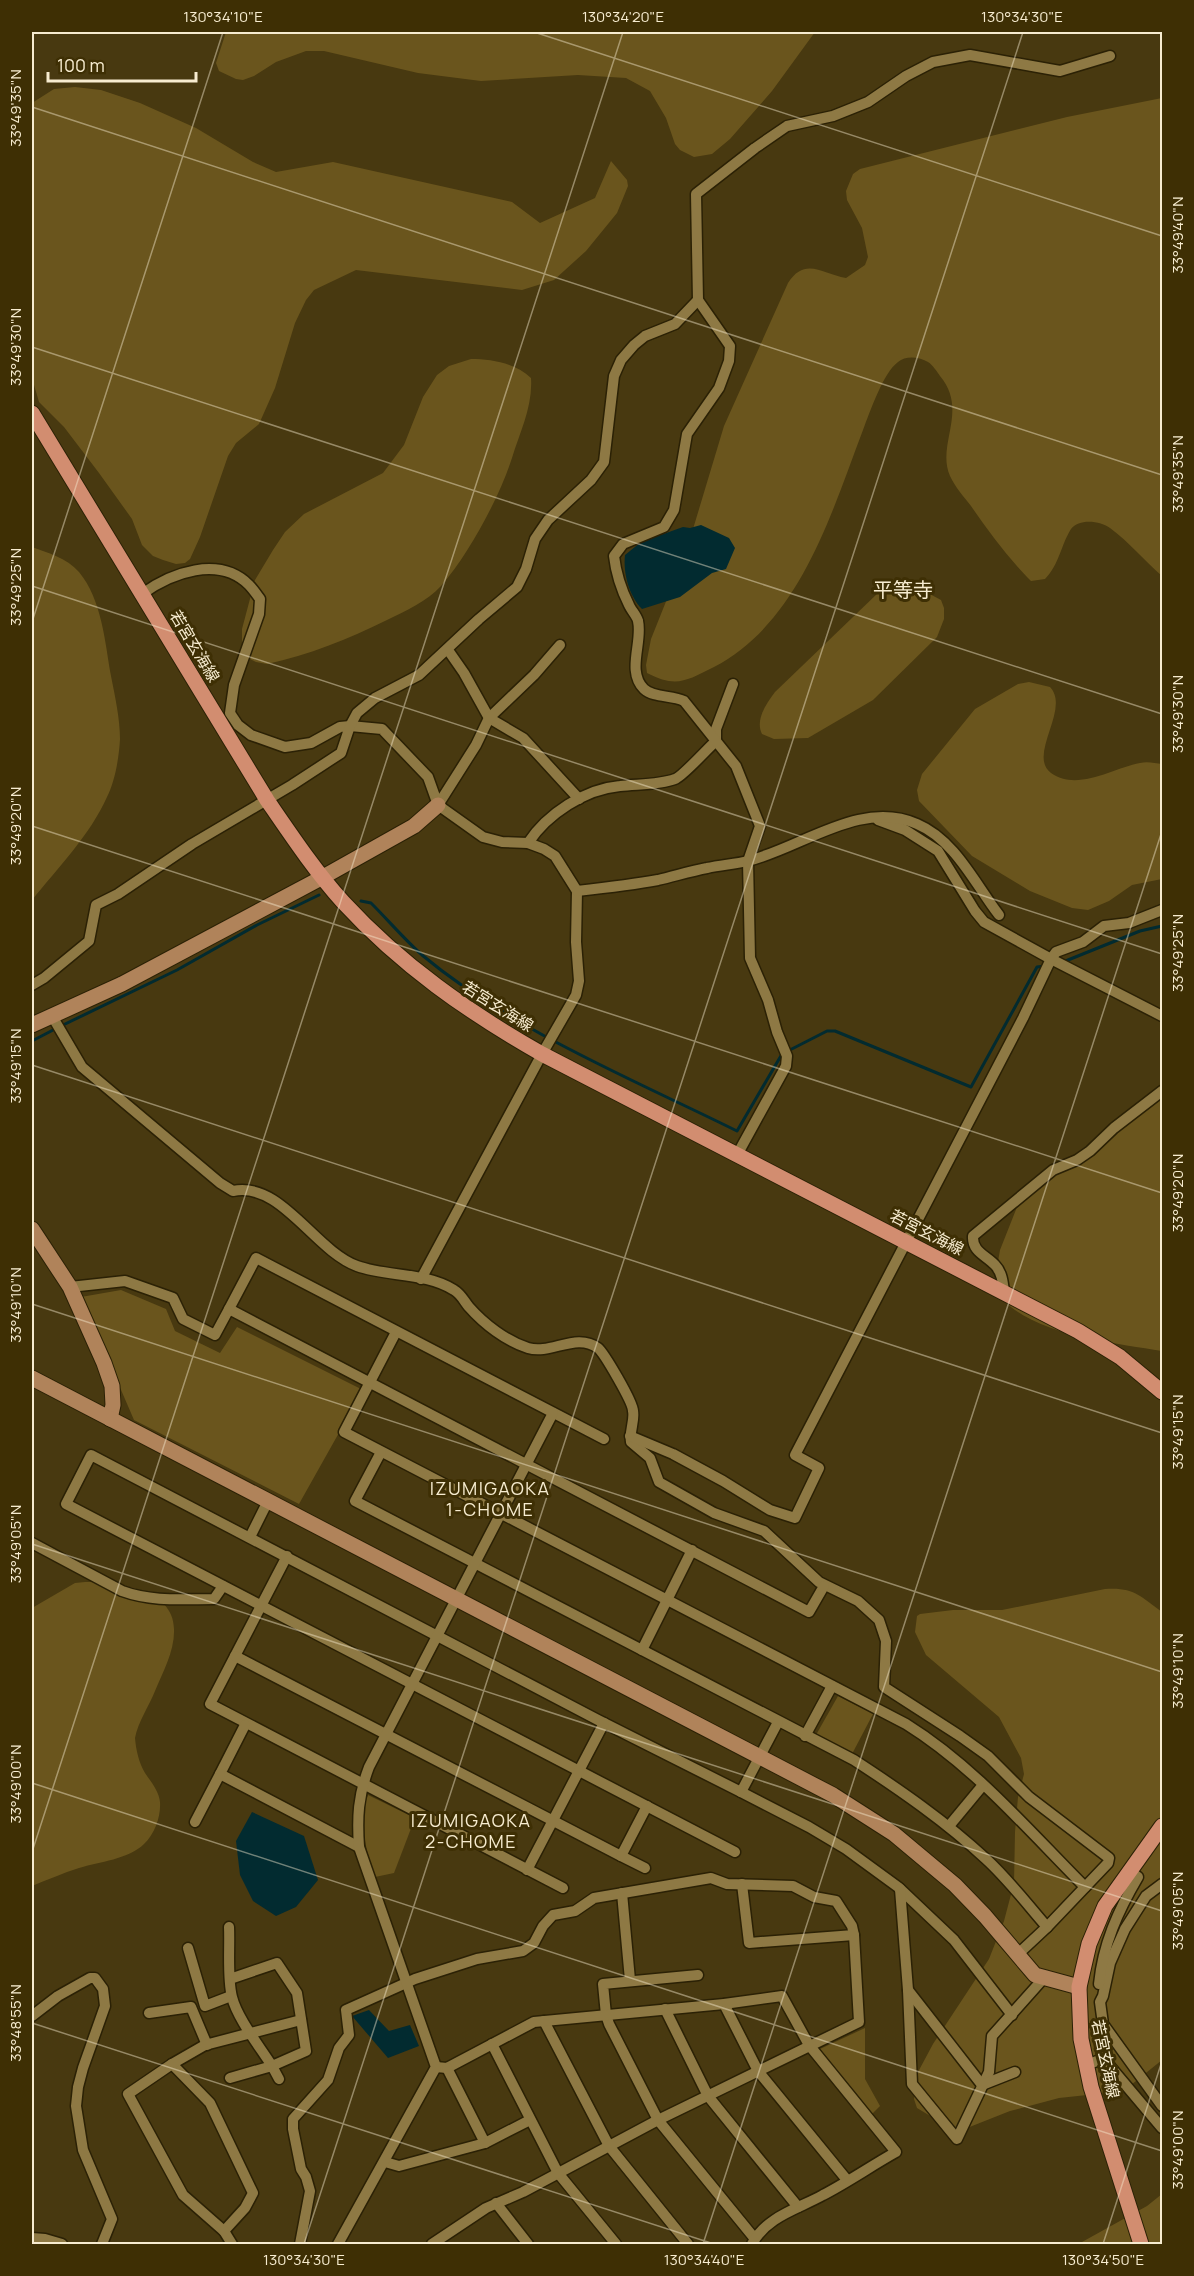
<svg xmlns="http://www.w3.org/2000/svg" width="1194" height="2276" viewBox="0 0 1194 2276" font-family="Manrope,'Noto Sans JP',sans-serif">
<rect width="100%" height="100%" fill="#483910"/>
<g fill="#6a551d">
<path d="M226,32H815L772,91L730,139L712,154L694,157L680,150L675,144L666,118L650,91L626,78L578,75L481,81L418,73L324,51H306L276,62L254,76L243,80L236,79L219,71L216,63Z"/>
<path d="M75,87L101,90L140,103L196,128L253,162L276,172L333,162L512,202L540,223L595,198L611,161L627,180L628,186L617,213L586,251L554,280L522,290L356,270L314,290L306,300L295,323L275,388L259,424L236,443L228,456L200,537L190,559L185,563L176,564L163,560L153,556L142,545L132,519L99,473L64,427L39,402L32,378V103L54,89Z"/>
<path d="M1162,98V576C1145,561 1129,542 1110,528C1101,521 1079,518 1071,529C1061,545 1059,565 1045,579L1031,581L1027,577C1006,555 988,531 971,506C964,497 955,487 950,476C936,444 969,411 940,376C937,372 933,365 928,362C920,357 906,355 898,362C883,373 870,412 863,430C831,514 800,622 714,667C686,681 676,688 647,673L646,665L651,639L687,549L724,426L788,283C805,256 823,274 846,278L865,265L868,257L862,228L847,200L846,191L853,174L860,169L1067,117Z"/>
<path d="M471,359C491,359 516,363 531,378C533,406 520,432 512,458C499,498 469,554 441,586C427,601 406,611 387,620C348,639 309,655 267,664L256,662L248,658L242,650V629L255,580L273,550L285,532L304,514L383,473L404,445L423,397L437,375L449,366Z"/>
<path d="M32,547C48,553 67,558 79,572C102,600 105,642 111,676C115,696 120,719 120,739C119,758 115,781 107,797C90,835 58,868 32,900Z"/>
<path d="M899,583L926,592L941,600L944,608V619L937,637L873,700L808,738L774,739L762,734C755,720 766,704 775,692L879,592L890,585Z"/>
<path d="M1029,682L1050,687C1071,709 1027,755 1051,773C1077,792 1113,768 1140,763C1147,761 1155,763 1162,764V879L1132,885L1109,901L1088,910L1072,908L1030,891L972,856L919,801L917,790L922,774L975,709L1018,684Z"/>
<path d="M1162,1089V1351C1115,1343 1040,1336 1004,1301C1000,1297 997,1290 994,1285L1000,1250L1019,1202L1070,1158L1134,1120Z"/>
<path d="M121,1290L166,1309L175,1331L220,1353L237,1327L363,1390L299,1504L134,1420L81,1297Z"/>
<path d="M85,1582C114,1582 174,1588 174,1629C175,1650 163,1672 155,1691C149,1706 138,1722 135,1738C136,1750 139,1763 145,1773C151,1782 159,1791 160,1802C161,1816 155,1834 144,1844C129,1859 99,1862 79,1868C63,1873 47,1880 32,1886V1608L75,1583Z"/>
<path d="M1105,1589C1134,1587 1140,1596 1162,1612V2060L1131,2085L1106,2093L1059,2098L1010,2111L962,2130L947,2126L917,2108L914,2099L918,2072L933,2044L989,1959L1004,1921L1014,1883L1015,1832L1018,1797L1024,1774L1021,1758L999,1717L926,1655L915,1632L917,1616L920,1614L953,1610H1002Z"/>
<path d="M838,1696L873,1714L852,1754L816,1735Z"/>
<path d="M368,1795L415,1818L394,1873L375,1877C366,1851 358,1822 368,1795Z"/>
<path d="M865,2028V2079L880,2106L872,2114L820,2049Z"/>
<path d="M1162,2194V2244H1071L1082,2242L1147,2206Z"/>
</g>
<g fill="#022b30">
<path d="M701,525L729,538L735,548L726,569L712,573L680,597L642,609C629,596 623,573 625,555L641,542L683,527L690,528Z"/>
<path d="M252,1812L304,1836L318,1880L296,1907L276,1916L253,1901L240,1875L236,1841Z"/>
<path d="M369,2010L389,2031L410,2025L419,2046L388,2058L352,2016Z"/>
</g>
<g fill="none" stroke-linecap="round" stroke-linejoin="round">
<g stroke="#022b30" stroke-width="3">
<path d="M361,901L371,903C388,920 404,939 422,955C512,1030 632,1079 737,1131L782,1054L827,1031H835L971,1087L1037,967L1045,966"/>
<path d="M1063,962L1140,931L1162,926"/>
<path d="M61,1026L177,970L257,925L319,895"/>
<path d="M32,1041L55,1029"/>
</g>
<defs>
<g id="street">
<path d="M142,594C171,573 219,555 249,585C253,589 257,595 260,599L259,614L234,685L230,713L238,725L251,735L285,747L311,743L340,727L350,726L382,729L428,777L438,805L483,837L502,842L528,843L544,849L555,856L577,891L576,942L579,981L576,995L542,1054L421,1279"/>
<path d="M448,650L464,673L489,718L523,738L579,799"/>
<path d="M438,805L476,745L489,718L534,675L560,645"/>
<path d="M878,820L905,830L938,851L975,911L984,922L1051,959L1162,1016"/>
<path d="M528,843C547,814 585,789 620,786C638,784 659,785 675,779C682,777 708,748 716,741V729L733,684"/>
<path d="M577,891C604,888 631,885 658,880C675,876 691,871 707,868C721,865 735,864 748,861C803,847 861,799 917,824C955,840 975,884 999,915"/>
<path d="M32,985L44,978L89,941L96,905L118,894L192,844L292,785L341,753L350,726L357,713L375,698L419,675L479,619L517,587L526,569L535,539L548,520L591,480L604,462L614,376L621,360L634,345L645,336L675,324L698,300"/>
<path d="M52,1016L82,1067L220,1183L233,1191C281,1181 314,1250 357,1266C387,1277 426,1272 454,1290C461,1294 464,1301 469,1307C484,1324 506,1341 528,1348C551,1355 576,1332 598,1348C604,1353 633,1402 633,1411C635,1421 629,1431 631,1442L650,1458L659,1482L714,1513L764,1531L819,1582L858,1601L879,1620L886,1641L884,1687L960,1736L988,1756L1029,1797L1109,1858L1108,1863L1047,1927L1017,1955"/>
<path d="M737,1155L786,1066L787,1056L777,1032L768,1000L750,958L748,861L760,826L736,766L684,701C672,695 654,698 644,689C626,671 643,642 638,621C637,616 631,610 629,605C621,589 616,574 614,556L623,544L664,527L674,510L687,434L719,388L729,361L730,346L698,300L696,194L755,148L787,126L833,116L868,102L906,76L933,62L970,55L1060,71L1110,56"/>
<path d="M70,1287L125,1281L173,1298L183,1319L215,1335L229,1309"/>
<path d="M1004,1292C1003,1283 1002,1272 995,1265C986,1255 972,1252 973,1236L1053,1170L1077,1160L1090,1151L1114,1128L1162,1091"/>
<path d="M396,1332L344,1432L906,1724C975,1767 1028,1830 1085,1887"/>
<path d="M630,1436L673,1454L723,1481L770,1510L795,1518L819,1468L795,1455L1023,1018L1051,959L1056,952L1083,942L1104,926L1129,923L1162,910"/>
<path d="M604,1439L256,1258L229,1309L809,1612L824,1586"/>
<path d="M381,1452L355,1501L854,1760C900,1790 945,1821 986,1859C1008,1879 1027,1904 1047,1927"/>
<path d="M250,1537L268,1501"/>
<path d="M32,1543L122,1591C152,1602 183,1599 214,1599L223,1586"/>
<path d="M287,1556L210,1704L563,1888"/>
<path d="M642,1650L692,1550"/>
<path d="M235,1656L621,1856L647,1806"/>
<path d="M245,1725L220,1774L359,1847"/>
<path d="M805,1736L832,1686"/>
<path d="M741,1792L778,1722"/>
<path d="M195,1822L220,1774"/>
<path d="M949,1826L983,1785"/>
<path d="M735,1852L66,1504L91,1455L598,1720L741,1792L809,1827L846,1849L898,1887L954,1940L1012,2015"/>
<path d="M621,1856L645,1868"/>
<path d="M527,1870L604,1723"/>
<path d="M742,1884L749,1943L854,1935"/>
<path d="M1162,1884L1146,1896L1125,1929L1110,1963L1103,1996L1100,2002L1103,2024L1162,2106"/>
<path d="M900,1889L908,1990L912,2084L957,2139L989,2072L992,2036L1043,1979"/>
<path d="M622,1893L630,1980"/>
<path d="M229,1927C230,1947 227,1978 232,1997C237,2018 260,2047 272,2066L306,2051L297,1993L277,1963L230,1979"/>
<path d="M188,1948L205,2006L231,1996"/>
<path d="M698,1975L603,1984L606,2015L609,2024L658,2120L755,2239"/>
<path d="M1099,1984C1103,1944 1118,1911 1138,1877L1129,1871"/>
<path d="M908,1990L982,2085"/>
<path d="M724,2004L758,2071L847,2180"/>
<path d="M665,2009L708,2096L798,2207"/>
<path d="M149,2013L191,2007L207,2045"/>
<path d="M32,2016L58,1996L90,1978H95L103,1989L105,2006L83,2068L78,2087L76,2106L83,2150L112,2219L102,2244"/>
<path d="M544,2021L609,2146L688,2244"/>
<path d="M492,2044L558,2173L616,2244"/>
<path d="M172,2064L210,2103L253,2193L245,2208L224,2231"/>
<path d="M1086,2065L1097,2061L1108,2064L1162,2128"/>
<path d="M436,2067L447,2068L534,2022L724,2004L782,1996L809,2045L896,2152C871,2166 848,2182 823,2195C798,2209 767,2216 752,2244"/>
<path d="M447,2068L485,2143L530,2120"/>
<path d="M230,2078L272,2066L279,2079"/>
<path d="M982,2085L1015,2072"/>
<path d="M385,2162L399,2166L485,2143"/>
<path d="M496,2203L528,2244"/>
<path d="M32,2238L45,2239L62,2244"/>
<path d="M232,2244L224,2231L183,2195L128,2094L172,2064L205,2045L301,2020"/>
<path d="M300,2244L310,2191L306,2177L301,2169L293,2129V2119L328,2080L339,2048L349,2035L346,2010L415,1979L477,1959L523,1951L534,1943L543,1926L553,1915L575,1911L594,1898L711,1878L727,1884L793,1886L814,1897L836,1901L852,1926L854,1935L859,2022L658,2120L523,2192L486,2208L432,2244"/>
<path d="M338,2244L436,2067L359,1847C357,1817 358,1796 369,1767L553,1413"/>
</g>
<g id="secondary">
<path d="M32,1025L122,984L323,877L414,826L438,805"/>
<path d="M32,1229L70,1287L104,1363L112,1386L113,1405L110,1419"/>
<path d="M32,1378L833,1795L894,1834L955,1885L985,1916L1035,1975L1079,1987"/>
</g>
<g id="primary">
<path d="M32,413L267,800C291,835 315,871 343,902C401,965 468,1012 542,1054L1078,1331L1120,1357L1162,1392"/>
<path d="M1141,2244L1091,2087L1081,2039L1079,1987L1089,1944L1105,1906L1162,1826"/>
</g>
</defs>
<use href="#street" stroke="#2b2105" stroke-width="13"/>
<use href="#secondary" stroke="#2b2105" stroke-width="17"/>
<use href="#primary" stroke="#2b2105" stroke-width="17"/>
<use href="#street" stroke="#8e7944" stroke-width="10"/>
<use href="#secondary" stroke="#b0835a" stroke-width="15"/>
<use href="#primary" stroke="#d28d70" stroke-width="15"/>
</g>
<path fill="none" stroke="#f7ecd0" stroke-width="1.5" stroke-opacity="0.45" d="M534,32L1162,236M32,107L1162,475M32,347L1162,714M32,586L1162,954M32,622L223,32M32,826L1162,1193M32,1065L1162,1433M32,1304L1162,1672M32,1544L1162,1911M32,1783L1162,2151M32,1852L623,32M32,2023L714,2244M304,2244L1023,32M703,2244L1162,831M1103,2244L1162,2061"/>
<g text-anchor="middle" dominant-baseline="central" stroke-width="6" stroke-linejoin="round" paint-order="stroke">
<g font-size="16" fill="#f7ecd0" stroke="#3e2f04">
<text transform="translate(195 646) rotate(59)">若宮玄海線</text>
<text transform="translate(498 1006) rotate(32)">若宮玄海線</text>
<text transform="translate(927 1232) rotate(27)">若宮玄海線</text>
<text transform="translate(1106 2059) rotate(78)">若宮玄海線</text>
</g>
<g font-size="18" letter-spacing="1.5" fill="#f7ecd0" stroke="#3e2f04">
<text x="490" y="1488">IZUMIGAOKA<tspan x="490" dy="21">1-CHOME</tspan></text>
<text x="471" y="1820">IZUMIGAOKA<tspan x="471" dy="21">2-CHOME</tspan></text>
</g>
<g font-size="20" fill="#f7ecd0" stroke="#3e2f04">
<text x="903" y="589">平等寺</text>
</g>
</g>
<rect width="1194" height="2276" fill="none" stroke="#3e2f04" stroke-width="66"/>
<path d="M48 72v9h148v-9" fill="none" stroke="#f7ecd0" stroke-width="3"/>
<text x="57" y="72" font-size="18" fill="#f7ecd0" stroke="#3e2f04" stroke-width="4.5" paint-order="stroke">100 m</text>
<rect x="33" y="33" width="1128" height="2210" fill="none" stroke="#f7ecd0" stroke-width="2"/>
<g font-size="15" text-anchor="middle" fill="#f7ecd0">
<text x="223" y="22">130°34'10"E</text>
<text x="623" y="22">130°34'20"E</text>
<text x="1022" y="22">130°34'30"E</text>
<text transform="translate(16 108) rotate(-90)" y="5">33°49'35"N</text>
<text transform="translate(1178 235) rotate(-90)" y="5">33°49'40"N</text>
<text transform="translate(16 347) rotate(-90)" y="5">33°49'30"N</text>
<text transform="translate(1178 474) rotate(-90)" y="5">33°49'35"N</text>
<text transform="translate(16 587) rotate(-90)" y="5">33°49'25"N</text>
<text transform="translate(1178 714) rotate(-90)" y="5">33°49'30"N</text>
<text transform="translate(16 826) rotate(-90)" y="5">33°49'20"N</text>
<text transform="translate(1178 953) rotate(-90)" y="5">33°49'25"N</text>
<text transform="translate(16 1066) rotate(-90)" y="5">33°49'15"N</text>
<text transform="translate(1178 1193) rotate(-90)" y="5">33°49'20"N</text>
<text transform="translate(16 1305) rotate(-90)" y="5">33°49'10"N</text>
<text transform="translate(1178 1432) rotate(-90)" y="5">33°49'15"N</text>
<text transform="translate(16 1544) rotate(-90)" y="5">33°49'05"N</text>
<text transform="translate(1178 1671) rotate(-90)" y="5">33°49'10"N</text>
<text transform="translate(16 1784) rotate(-90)" y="5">33°49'00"N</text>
<text transform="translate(1178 1911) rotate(-90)" y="5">33°49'05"N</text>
<text transform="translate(16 2023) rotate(-90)" y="5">33°48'55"N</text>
<text transform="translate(1178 2150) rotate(-90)" y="5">33°49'00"N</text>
<text x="304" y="2265">130°34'30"E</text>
<text x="704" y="2265">130°34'40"E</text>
<text x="1103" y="2265">130°34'50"E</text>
</g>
</svg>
